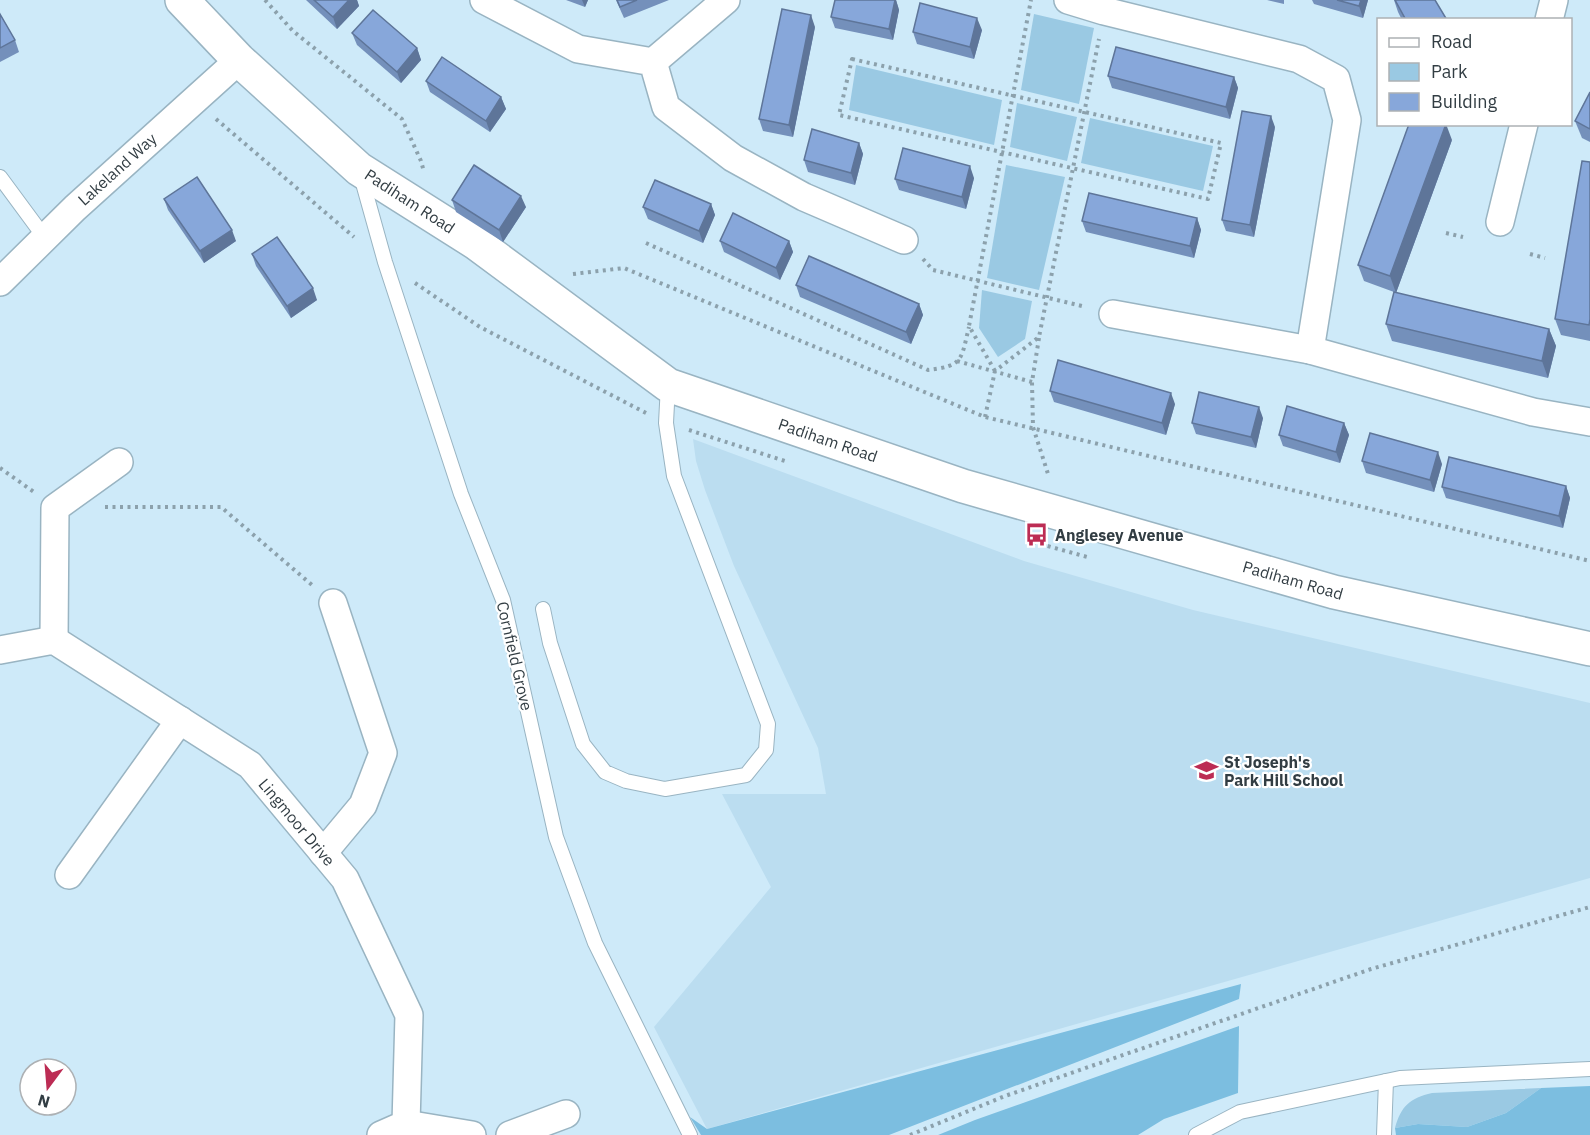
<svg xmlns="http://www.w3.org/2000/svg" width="1590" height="1135" viewBox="0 0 1590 1135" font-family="'IBM Plex Sans',sans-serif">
<rect width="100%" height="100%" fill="#ceeaf9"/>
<path fill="#bbddf0" d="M693,439L1024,561L1193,610L1590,703V878L707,1129L654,1027L771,887L722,794H826L818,748L734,566L705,490L696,461Z"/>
<g fill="#9ac9e3">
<path d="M1034,14L1094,28L1079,104L1021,90Z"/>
<path d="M856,65L1002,100L994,145L849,110Z"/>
<path d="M1017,103L1077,117L1067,161L1010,147Z"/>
<path d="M1090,118L1213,146L1203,191L1081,163Z"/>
<path d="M1006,165L1065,177L1039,290L987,278Z"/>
<path d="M982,290L1032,301L1025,339L998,357L979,328Z"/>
<path d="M1541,1088L1506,1113L1467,1127L1418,1124L1395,1128C1401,1106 1410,1098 1432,1093Z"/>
</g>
<g fill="#7cbee0">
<path d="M1241,984L1239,999L889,1135H701L690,1117L707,1129Z"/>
<path d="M1239,1026L1238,1093L1164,1119L1138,1135H938L975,1120Z"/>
<path d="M1590,1086V1135H1396L1395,1128L1418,1124L1467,1127L1506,1113L1541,1088Z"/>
</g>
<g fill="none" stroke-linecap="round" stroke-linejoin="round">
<defs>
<g id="service">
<path d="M361,176L385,262L461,494L503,600L556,837L595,943L690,1135"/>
<path d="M0,177L45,238"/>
<path d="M543,609L550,643L583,744L605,772L626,781L665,789L746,775L766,750L768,724L674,476L666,423L668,385"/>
<path d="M1196,1135L1240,1112L1400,1078L1590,1069"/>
<path d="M1384,1135L1386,1081"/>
</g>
<g id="minor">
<path d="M484,0L578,49L653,62L666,107L733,158L804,197L904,240"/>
<path d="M1068,0L1104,11L1299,59L1336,79L1347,120L1310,350"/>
<path d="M1549,20L1554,0"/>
<path d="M653,62L726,0"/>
<path d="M1500,222L1524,124"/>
<path d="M0,282L75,208L239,60"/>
<path d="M1113,314L1310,350L1533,412L1590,422"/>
<path d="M54,640L55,508L119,462"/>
<path d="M0,650L54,640L250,765L345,879L409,1015L406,1124L381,1135"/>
<path d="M323,853L363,805L383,753L333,603"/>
<path d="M69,875L180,720"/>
<path d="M406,1124L472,1135"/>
<path d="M510,1135L566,1114"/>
</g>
<path id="primary" d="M182,0L239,60L359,169L476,243L668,385L963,486L1334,592L1590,649"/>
</defs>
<use href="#service" stroke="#99b4c2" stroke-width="16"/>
<use href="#minor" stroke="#99b4c2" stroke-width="30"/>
<use href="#primary" stroke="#99b4c2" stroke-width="36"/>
<g stroke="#8ca1ac" stroke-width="4" stroke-dasharray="3 4.5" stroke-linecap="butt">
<path d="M265,0L293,31L402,119L421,161L424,172"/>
<path d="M852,59L1221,143L1208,199L839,115Z"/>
<path d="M216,119L354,237"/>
<path d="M1446,233L1463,237"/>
<path d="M646,243L928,370C964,366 961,359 969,327"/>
<path d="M1530,254L1545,258"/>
<path d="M923,259L933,270L1086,307"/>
<path d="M573,274L624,268L985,417L1590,561"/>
<path d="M415,283L480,327L646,413"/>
<path d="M1039,338L1032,382L1033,427L1049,477"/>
<path d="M957,361L1032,382"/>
<path d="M995,371L969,326L1031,0"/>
<path d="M985,417L995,371L1039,337L1099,39"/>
<path d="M689,430L788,462"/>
<path d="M0,468L34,492"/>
<path d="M105,507H221L312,585"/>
<path d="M1026,540L1091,558"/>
<path d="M910,1135L1005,1096L1371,969L1590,907"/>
</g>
<use href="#service" stroke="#fff" stroke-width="14"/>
<use href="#minor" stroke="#fff" stroke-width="27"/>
<use href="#primary" stroke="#fff" stroke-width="33"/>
</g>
<g fill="#7490bb">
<path d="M306,0H357L359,6L337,29Z"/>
<path d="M566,0H588L585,7Z"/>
<path d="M616,0H669L624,18Z"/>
<path d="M835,0H896L899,10L893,40L835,28L831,17Z"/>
<path d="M1267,0H1284V4Z"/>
<path d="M1312,0H1368L1363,18L1314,4Z"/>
<path d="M1394,0H1435L1447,20H1402L1398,12Z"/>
<path d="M0,14L15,40L19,52L0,62Z"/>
<path d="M815,27L793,137L763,131L759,119Z"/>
<path d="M982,30L974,59L917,44L913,32Z"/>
<path d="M352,33L417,48L421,60L401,83L357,45Z"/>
<path d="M1108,76L1234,77L1238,88L1230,119L1112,88Z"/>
<path d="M426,81L501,97L506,109L490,132L430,92Z"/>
<path d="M1590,92V142L1582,138L1575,121Z"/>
<path d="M1275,127L1254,237L1226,231L1222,220Z"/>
<path d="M1452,140L1396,293L1549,329L1556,346L1548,378L1392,341L1386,324L1394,292L1364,281L1358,265Z"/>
<path d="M859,143L863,154L855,185L808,172L804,160Z"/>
<path d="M1590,162V341L1561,335L1555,319Z"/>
<path d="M974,178L966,209L899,190L895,179Z"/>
<path d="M164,199L236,241L204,263L168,210Z"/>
<path d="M452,200L526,207L503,242L456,212Z"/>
<path d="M711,204L715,215L703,243L648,219L643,207Z"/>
<path d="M1197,218L1201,230L1194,258L1086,232L1082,221Z"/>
<path d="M720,241H789L793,252L780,280L724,252Z"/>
<path d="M252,254L317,300L291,318L256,266Z"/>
<path d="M796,285L919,304L923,315L911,344L800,297Z"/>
<path d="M1050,391L1175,404L1166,435L1054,402Z"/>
<path d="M1263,418L1256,448L1196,434L1192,423Z"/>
<path d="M1344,423L1349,435L1340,463L1283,446L1279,435Z"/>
<path d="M1362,461L1442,464L1434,492L1366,473Z"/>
<path d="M1566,486L1570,498L1563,528L1446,498L1442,487Z"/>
</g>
<g fill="#5e7599">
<path d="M349,0H357L359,6L337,29L333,17Z"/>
<path d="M582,0H588L585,7Z"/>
<path d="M895,0H896L899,10L893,40L889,29Z"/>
<path d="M1361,0H1368L1363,18L1359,6Z"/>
<path d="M811,15L815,27L793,137L789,125Z"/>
<path d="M977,18L982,30L974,59L970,47Z"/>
<path d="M417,48L421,60L401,83L397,72Z"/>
<path d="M1234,77L1238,88L1230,119L1226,107Z"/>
<path d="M501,97L506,109L490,132L486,121Z"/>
<path d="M1271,116L1275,127L1254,237L1250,225Z"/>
<path d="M1446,124L1452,140L1396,293L1390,276Z"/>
<path d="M859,143L863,154L855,185L851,173Z"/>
<path d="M970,166L974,178L966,209L962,197Z"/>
<path d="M521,196L526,207L503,242L499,230Z"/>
<path d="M711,204L715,215L703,243L699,231Z"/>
<path d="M1197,218L1201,230L1194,258L1190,246Z"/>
<path d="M232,230L236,241L204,263L200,251Z"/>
<path d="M789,241L793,252L780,280L776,268Z"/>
<path d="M313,288L317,300L291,318L287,306Z"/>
<path d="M919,304L923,315L911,344L906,332Z"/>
<path d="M1549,329L1556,346L1548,378L1542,361Z"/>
<path d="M1171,393L1175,404L1166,435L1162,423Z"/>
<path d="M1259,407L1263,418L1256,448L1251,437Z"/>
<path d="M1344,423L1349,435L1340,463L1336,452Z"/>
<path d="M1438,452L1442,464L1434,492L1430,480Z"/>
<path d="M1566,486L1570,498L1563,528L1559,516Z"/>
</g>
<g fill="#87a7da" stroke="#5e7599" stroke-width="1.5">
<path d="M314,0H349L333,17Z"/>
<path d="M617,0H637L620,7Z"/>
<path d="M835,0H895L889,29L831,17Z"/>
<path d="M1337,0H1361L1359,6Z"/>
<path d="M1395,0H1435L1447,20H1406Z"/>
<path d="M920,3L977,18L970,47L913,32Z"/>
<path d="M782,9L811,15L789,125L759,119Z"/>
<path d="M373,10L417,48L397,72L352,33Z"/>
<path d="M0,14L15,40L0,48Z"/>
<path d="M1116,47L1234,77L1226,107L1108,76Z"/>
<path d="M442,57L501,97L486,121L426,81Z"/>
<path d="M1590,92V129L1575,121Z"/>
<path d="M1242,111L1271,116L1250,225L1222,220Z"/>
<path d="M1409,124H1446L1390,276L1358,265Z"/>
<path d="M812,129L859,143L851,173L804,160Z"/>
<path d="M903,148L970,166L962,197L895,179Z"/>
<path d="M1582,161L1590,162V319L1589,325L1555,319Z"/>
<path d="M474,165L521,196L499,230L452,200Z"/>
<path d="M197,177L232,230L200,251L164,199Z"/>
<path d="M655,180L711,204L699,231L643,207Z"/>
<path d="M1089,193L1197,218L1190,246L1082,221Z"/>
<path d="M733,213L789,241L776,268L720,241Z"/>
<path d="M277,237L313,288L287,306L252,254Z"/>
<path d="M809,256L919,304L906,332L796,285Z"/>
<path d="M1394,292L1549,329L1542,361L1386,324Z"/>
<path d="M1058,360L1171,393L1162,423L1050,391Z"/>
<path d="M1199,392L1259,407L1251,437L1192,423Z"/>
<path d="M1287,406L1344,423L1336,452L1279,435Z"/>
<path d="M1370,433L1438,452L1430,480L1362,461Z"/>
<path d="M1449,457L1566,486L1559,516L1442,487Z"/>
</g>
<defs>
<symbol id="bus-bare" viewBox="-9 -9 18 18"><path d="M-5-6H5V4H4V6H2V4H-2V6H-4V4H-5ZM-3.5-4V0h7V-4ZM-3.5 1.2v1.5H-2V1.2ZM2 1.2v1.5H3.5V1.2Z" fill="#bc2c54" stroke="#fff" stroke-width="2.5" paint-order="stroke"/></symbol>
<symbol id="school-bare" viewBox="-9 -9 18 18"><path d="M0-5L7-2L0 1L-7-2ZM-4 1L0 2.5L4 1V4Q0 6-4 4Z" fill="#bc2c54" stroke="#fff" stroke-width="2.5" paint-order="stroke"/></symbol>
</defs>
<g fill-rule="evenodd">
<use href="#bus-bare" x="1020" y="518" width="33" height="33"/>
<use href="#school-bare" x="1190" y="754" width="33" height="33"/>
</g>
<g text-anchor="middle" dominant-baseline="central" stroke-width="4.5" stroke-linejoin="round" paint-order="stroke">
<g font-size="16" fill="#323d43" stroke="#fff">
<text transform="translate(117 169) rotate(-42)">Lakeland Way</text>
<text transform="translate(410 201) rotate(33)">Padiham Road</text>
<text transform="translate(828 440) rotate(19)">Padiham Road</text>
<text transform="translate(1293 580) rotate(16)">Padiham Road</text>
<text transform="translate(515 656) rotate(77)">Cornfield Grove</text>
<text transform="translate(297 822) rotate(50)">Lingmoor Drive</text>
</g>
<g font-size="16" font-weight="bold" fill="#323d43" stroke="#fff" text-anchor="start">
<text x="1055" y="535">Anglesey Avenue</text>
<text x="1224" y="762">St Joseph's<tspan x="1224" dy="18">Park Hill School</tspan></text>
</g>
</g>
<rect x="1377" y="18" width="195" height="108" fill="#ffffff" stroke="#adb1b4" stroke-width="1.5"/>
<rect x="1389" y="38" width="30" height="9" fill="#ffffff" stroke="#adb1b4" stroke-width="1.5"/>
<text x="1431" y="48" font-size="18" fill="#323d43">Road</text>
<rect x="1389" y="63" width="30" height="18" fill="#9ac9e3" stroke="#adb1b4" stroke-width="1.5"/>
<text x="1431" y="78" font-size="18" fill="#323d43">Park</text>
<rect x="1389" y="93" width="30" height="18" fill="#87a7da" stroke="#adb1b4" stroke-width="1.5"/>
<text x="1431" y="108" font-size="18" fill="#323d43">Building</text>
<g transform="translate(48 1087) rotate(196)"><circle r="28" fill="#ffffff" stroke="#adb1b4" stroke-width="1.5"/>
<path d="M0-4.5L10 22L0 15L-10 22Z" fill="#bc2c54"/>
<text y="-9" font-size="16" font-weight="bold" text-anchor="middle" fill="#323d43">N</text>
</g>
</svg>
